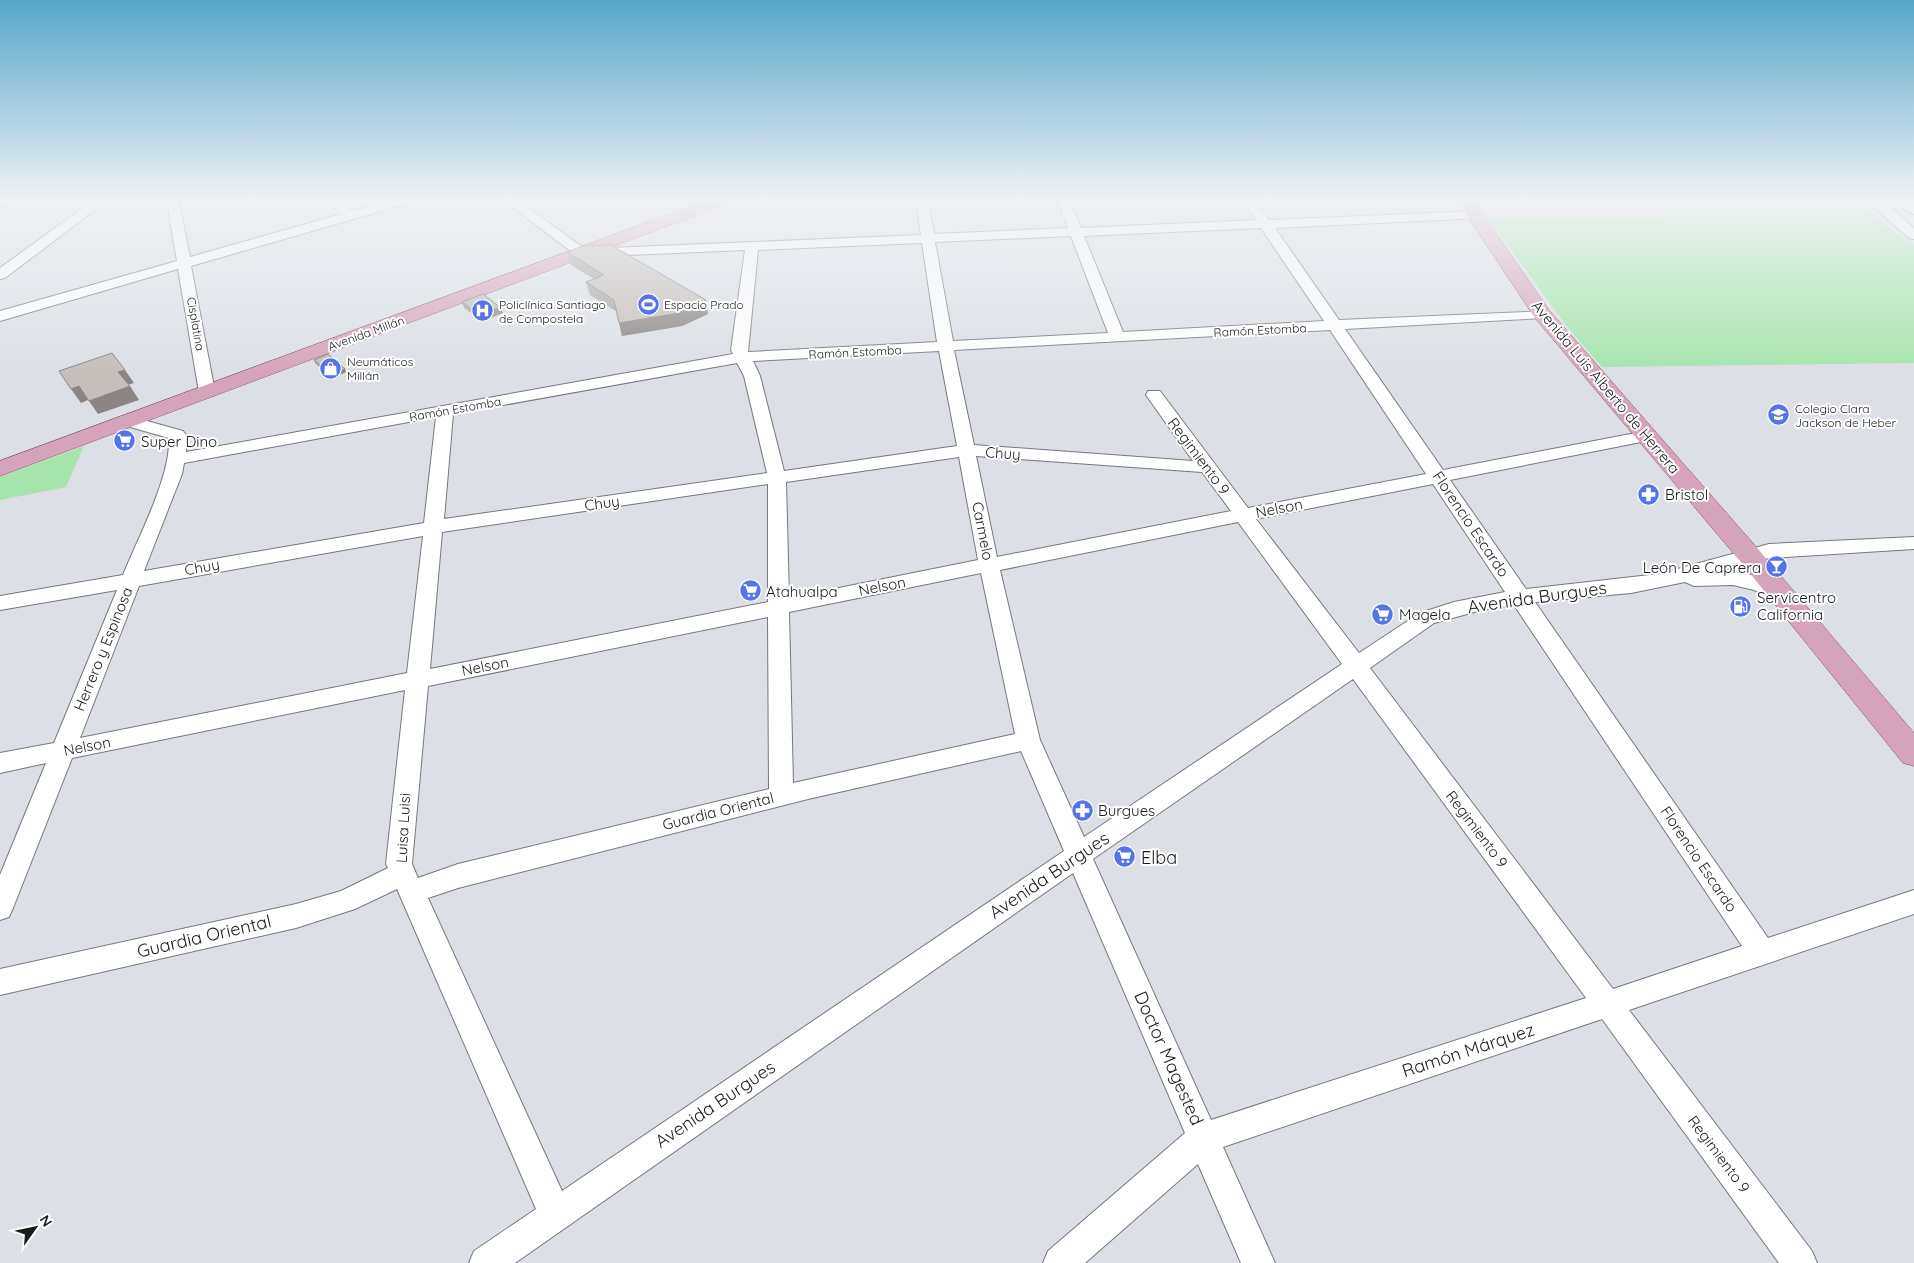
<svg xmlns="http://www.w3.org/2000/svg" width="1914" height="1263" viewBox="0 0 1914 1263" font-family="Quicksand,sans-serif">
<rect width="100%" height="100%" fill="#dce0e6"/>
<g fill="#a5e5ac">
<path d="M1647,197L1856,199L1893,231L1914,244V363L1602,367L1568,328L1487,217H1666Z"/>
<path d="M419,199L426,202V205L387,216L366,215Z"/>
<path d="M84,446L66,487L0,500V477Z"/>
</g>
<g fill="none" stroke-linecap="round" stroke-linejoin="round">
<defs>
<g id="minor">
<path d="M7,197H35L33,200L0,206V198Z"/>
<path d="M98,197H112L5,278L0,279V268Z"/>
<path d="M166,197H178L190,257L341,214L324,197H337L352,211L401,197H421L419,200L191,266L215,392L213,396H201L199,392L178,269L0,321V311L177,261Z"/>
<path d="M499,197H513L585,249L921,235L915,197H927L934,234L1068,228L1056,197H1068L1081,228L1256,220L1241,197H1253L1269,220L1477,211L1482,212L1484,215L1482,218L1275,228L1339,320L1547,311L1549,314L1542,318L1345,329L1443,470L1646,431L1652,432L1655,436L1652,440L1646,441L1450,480L1526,589L1659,574L1769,544L1914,537V549L1769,558L1719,571C1738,571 1783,579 1793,596L1790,601L1783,603L1754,590L1733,585L1694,586L1685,582L1631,593L1535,602L1768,938L1914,890V914L1629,1010L1812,1251L1817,1263H1779L1602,1019L1223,1147L1275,1263H1241L1198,1164L1085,1263H1043L1048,1251L1185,1133L1073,873L515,1263H469L474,1251L536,1209L397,889L355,909L296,928L0,995V969L296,904L341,891L388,868L386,864L405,690L72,758L13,908L9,917L0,920V875L46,763L0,773V753L54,743L117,590L0,610V596L123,575C138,538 171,476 169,438L123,425L120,421L123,417L129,416L183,431L186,435V452L733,354L731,350L745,250L582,257L577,256ZM1261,228L1324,321L1123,332L1084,236ZM1071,236L1108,333L953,341L935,242ZM922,243L937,342L748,352L758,250ZM1330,330L1426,474L1248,508L1160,391H1148L1146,395L1193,461L974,445L954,350ZM939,351L957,446L784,471L760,376L753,361ZM737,363L744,376L767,473L444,519L453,414ZM436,417L424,523L144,571L182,474L184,463ZM976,456L1202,472L1231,511L997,557ZM959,457L978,560L789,598L786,482ZM768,484V602L430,669L442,532ZM1433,484L1505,592L1454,602L1420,613L1359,653L1256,519ZM1238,522L1342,664L1084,837L1040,740L1000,570ZM423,536L407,673L80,738L139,586ZM981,573L1015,734L793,783L789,612ZM1514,605L1742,946L1613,989L1370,668L1434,623L1482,610ZM768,617L769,789L458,864L418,878L412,864L428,686ZM1353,679L1586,998L1211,1120L1093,859ZM1021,751L1064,851L562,1191L428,898L458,888L808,799Z"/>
<path d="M1881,197H1897L1914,205V214Z"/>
<path d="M1877,199L1882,200L1914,228V239L1909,238L1872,206L1871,203Z"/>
</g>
<g id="major">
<path d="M716,197H739L737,200L0,476V461Z"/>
<path d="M1455,197H1471L1549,310L1758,549L1914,733V766L1903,763L1740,561L1535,318Z"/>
</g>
</defs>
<use href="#minor" stroke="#75787e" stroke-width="2"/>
<use href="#major" stroke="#824d65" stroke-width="1"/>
<use href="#minor" fill="#fff" fill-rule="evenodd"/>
<use href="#major" fill="#d6a4ba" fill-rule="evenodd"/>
</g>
<g fill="#a9a3a0">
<path d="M567,252L708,314L682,326L622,336L617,312L590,295L586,282L594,279L571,265Z"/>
<path d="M462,302L503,313L482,321L464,308Z"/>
<path d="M314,360L346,372L332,378L315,363Z"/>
</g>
<g fill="#8a8582">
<path d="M706,300L708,314L682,326L622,336L619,323Z"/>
<path d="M500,307L503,313L482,321L479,315Z"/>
<path d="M345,369L346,372L332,378L330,375Z"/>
<path d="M125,370L134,383L127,385L118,372Z"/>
<path d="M79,386L88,400L81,403L71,389Z"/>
<path d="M130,386L139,400L98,414L89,401Z"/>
</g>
<g fill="#c5beba" stroke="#8a8582">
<path d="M611,245L706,300L679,313L619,323L614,300L586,282L604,275L567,252L583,246Z"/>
<path d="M483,294L500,307L479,315L462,302Z"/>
<path d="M112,353L125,370L118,372L130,386L89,401L79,386L71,389L59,371Z"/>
<path d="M328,354L345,369L330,375L314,360Z"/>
</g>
<linearGradient id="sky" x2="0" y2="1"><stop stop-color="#56a7cb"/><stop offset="0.53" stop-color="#eff1f4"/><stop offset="1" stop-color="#eff1f4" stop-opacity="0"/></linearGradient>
<rect width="1914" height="374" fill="url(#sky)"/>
<defs>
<symbol id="stadium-disc" viewBox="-11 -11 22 22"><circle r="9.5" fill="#5574e9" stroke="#fff"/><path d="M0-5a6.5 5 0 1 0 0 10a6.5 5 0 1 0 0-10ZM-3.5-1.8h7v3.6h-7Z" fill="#fff"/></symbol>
<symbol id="hospital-disc" viewBox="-11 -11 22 22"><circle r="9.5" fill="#5574e9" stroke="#fff"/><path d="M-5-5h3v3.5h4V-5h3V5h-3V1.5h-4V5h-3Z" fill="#fff"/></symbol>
<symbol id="shop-disc" viewBox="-11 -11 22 22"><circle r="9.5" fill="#5574e9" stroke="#fff"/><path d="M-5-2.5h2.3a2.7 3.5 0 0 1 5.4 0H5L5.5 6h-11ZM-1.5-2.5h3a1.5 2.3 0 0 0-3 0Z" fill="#fff"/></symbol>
<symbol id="school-disc" viewBox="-11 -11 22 22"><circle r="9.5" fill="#5574e9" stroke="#fff"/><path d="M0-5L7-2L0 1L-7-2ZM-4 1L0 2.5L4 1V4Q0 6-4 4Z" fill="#fff"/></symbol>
<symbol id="supermarket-disc" viewBox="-11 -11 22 22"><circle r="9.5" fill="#5574e9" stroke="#fff"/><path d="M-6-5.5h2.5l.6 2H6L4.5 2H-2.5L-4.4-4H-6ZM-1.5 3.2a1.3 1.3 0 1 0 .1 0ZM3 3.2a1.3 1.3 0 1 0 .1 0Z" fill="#fff"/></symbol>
<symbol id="pharmacy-disc" viewBox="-11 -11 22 22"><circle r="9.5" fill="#5574e9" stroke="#fff"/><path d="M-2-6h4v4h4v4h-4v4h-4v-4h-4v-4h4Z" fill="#fff"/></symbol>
<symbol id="bar-disc" viewBox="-11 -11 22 22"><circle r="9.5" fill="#5574e9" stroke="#fff"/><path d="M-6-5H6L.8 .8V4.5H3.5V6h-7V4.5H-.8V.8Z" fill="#fff"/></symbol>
<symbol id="fuel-disc" viewBox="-11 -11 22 22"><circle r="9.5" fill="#5574e9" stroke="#fff"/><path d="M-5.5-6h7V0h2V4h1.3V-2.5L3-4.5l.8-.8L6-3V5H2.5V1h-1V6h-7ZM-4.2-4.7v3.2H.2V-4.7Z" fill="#fff"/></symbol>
</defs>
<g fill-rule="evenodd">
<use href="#stadium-disc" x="636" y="292" width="25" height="25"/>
<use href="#hospital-disc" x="470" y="298" width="25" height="25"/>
<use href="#shop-disc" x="318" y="356" width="25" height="25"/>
<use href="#school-disc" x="1766" y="402" width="25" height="25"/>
<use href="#supermarket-disc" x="112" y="428" width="25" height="25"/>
<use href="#pharmacy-disc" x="1636" y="482" width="25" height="25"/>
<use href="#bar-disc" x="1764" y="554" width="25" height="25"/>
<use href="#supermarket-disc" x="738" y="578" width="25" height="25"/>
<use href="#fuel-disc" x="1728" y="594" width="25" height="25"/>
<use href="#supermarket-disc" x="1370" y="602" width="25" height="25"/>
<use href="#pharmacy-disc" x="1070" y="798" width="25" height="25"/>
<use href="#supermarket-disc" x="1112" y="844" width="25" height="25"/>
</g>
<g text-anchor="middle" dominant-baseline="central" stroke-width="4" stroke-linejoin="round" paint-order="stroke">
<g font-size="12" fill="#191a1c" stroke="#fff" text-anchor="start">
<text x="499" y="304">Policlínica Santiago<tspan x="499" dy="14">de Compostela</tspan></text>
<text x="664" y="304">Espacio Prado</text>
<text x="347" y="361">Neumáticos<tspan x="347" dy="14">Millán</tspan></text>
<text x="1795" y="408">Colegio Clara<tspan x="1795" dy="14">Jackson de Heber</tspan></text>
</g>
<g font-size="12" fill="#191a1c" stroke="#fff">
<text transform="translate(196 324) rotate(80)">Cisplatina</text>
<text transform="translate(1260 330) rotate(-3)">Ramón Estomba</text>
<text transform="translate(366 333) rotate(-20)">Avenida Millán</text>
<text transform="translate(855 352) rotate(-3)">Ramón Estomba</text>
<text transform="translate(455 409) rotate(-10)">Ramón Estomba</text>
</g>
<g font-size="15" fill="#191a1c" stroke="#fff">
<text transform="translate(1606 387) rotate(50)">Avenida Luis Alberto de Herrera</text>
<text transform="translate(1003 453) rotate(4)">Chuy</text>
<text transform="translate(1199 456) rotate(53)">Regimiento 9</text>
<text transform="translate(602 503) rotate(-8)">Chuy</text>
<text transform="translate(1279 508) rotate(-11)">Nelson</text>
<text transform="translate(1471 524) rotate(56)">Florencio Escardo</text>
<text transform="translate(983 531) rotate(79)">Carmelo</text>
<text transform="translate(202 567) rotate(-10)">Chuy</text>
<text transform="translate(882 586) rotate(-11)">Nelson</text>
<text transform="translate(103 649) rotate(-68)">Herrero y Espinosa</text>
<text transform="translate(485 666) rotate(-11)">Nelson</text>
<text transform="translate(87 746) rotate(-11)">Nelson</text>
<text transform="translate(718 811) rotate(-14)">Guardia Oriental</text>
<text transform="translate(403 828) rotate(-87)">Luisa Luisi</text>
<text transform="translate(1477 829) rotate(53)">Regimiento 9</text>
<text transform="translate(1699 859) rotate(56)">Florencio Escardo</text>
<text transform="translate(1719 1154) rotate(53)">Regimiento 9</text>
</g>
<g font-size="15" fill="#191a1c" stroke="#fff" text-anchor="start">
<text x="141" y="441">Super Dino</text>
<text x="1665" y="494">Bristol</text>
<text x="1761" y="567" text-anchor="end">León De Caprera</text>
<text x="766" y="591">Atahualpa</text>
<text x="1757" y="597">Servicentro<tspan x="1757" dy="17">California</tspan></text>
<text x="1399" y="614">Magela</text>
<text x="1098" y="810">Burgues</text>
</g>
<g font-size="18" fill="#191a1c" stroke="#fff">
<text transform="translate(1537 597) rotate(-8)">Avenida Burgues</text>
<text transform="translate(1049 875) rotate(-34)">Avenida Burgues</text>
<text transform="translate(204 936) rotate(-13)">Guardia Oriental</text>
<text transform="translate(1468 1050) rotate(-18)">Ramón Márquez</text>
<text transform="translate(1169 1058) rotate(66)">Doctor Magested</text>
<text transform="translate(715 1104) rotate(-34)">Avenida Burgues</text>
</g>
<g font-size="18" fill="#191a1c" stroke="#fff" text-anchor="start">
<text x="1141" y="857">Elba</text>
</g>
</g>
<g transform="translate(35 1228) rotate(57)" stroke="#ffffff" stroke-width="4" paint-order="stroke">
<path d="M0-4L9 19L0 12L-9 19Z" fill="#191a1c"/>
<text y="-8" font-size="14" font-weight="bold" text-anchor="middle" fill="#191a1c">N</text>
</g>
</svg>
